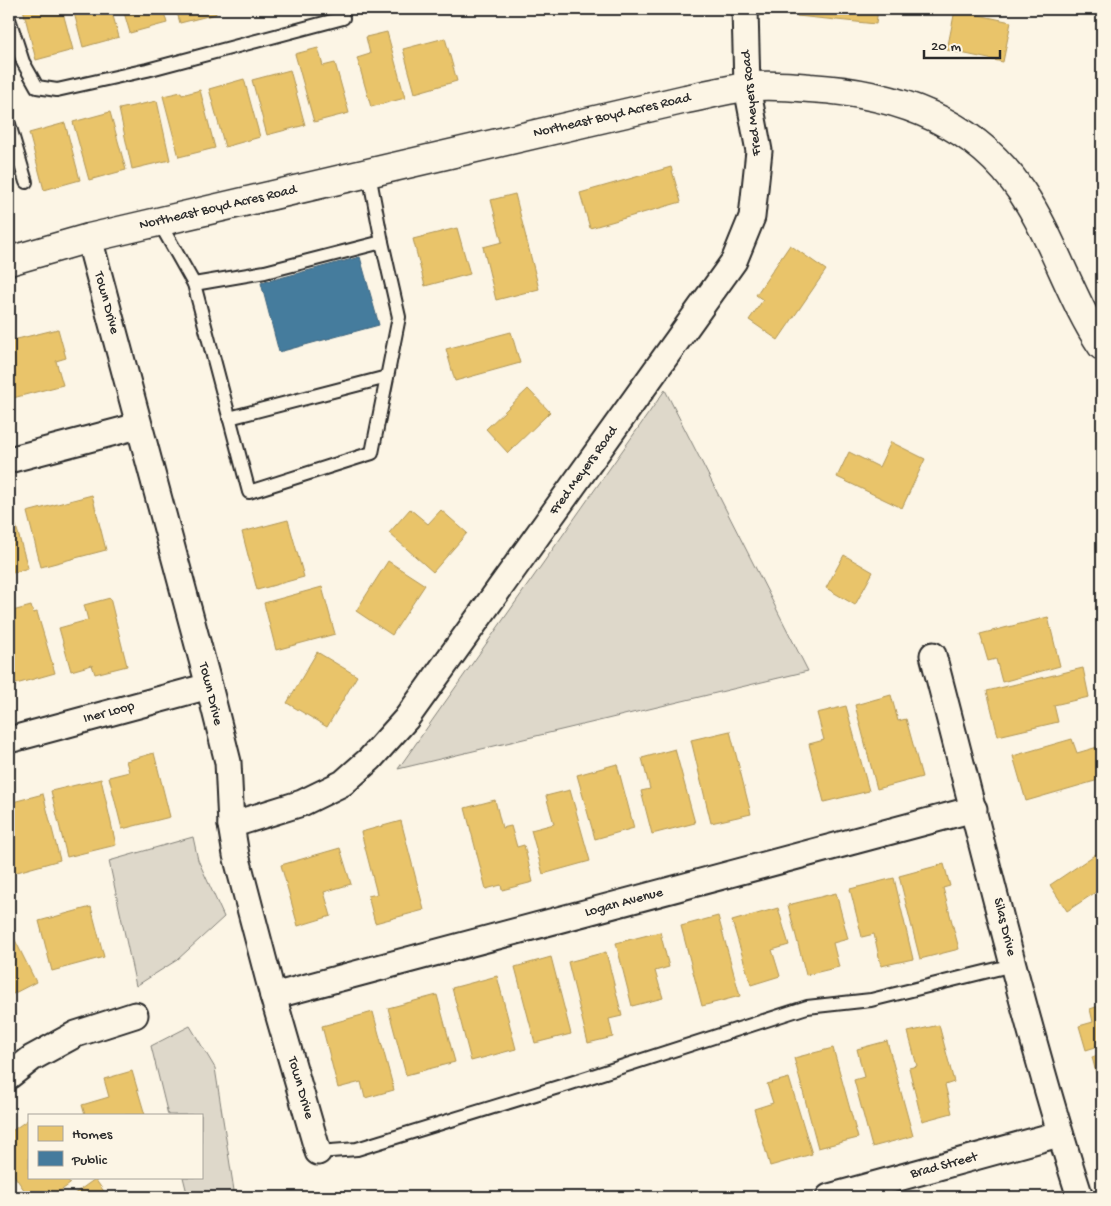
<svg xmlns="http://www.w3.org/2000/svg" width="1111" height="1206" viewBox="0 0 1111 1206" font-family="'Gochi Hand',sans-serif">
<rect width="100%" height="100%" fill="#fcf5e5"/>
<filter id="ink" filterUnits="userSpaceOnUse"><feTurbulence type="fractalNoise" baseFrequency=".02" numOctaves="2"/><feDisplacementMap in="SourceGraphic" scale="10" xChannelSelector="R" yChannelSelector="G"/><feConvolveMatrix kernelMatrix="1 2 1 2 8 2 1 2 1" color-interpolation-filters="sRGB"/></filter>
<g filter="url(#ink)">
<g fill="#ded8ca" stroke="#84827a">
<path d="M665,390L808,671L398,769Z"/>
<path d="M193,837L198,860L224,917L177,960L136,986L109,861Z"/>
<path d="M190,1026L215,1068L235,1197H188L183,1177H201V1115H168L151,1046Z"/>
</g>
<g fill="#e9c46a" stroke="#b09657">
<path d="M23,9H62L73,50L36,60Z"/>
<path d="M73,9H111L119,37L83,47Z"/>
<path d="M123,9H163L167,23L130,33Z"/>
<path d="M176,9H215L216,14L180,23Z"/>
<path d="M798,9H878L876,24L797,16Z"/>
<path d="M955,10L1011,22L1003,62L947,50Z"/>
<path d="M387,32L405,98L371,107L357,58L370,54L366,37Z"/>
<path d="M445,38L457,81L415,93L403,49Z"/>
<path d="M318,48L323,66L335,63L349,113L314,122L295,54Z"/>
<path d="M290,70L305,125L267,135L252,80Z"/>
<path d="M244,79L260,137L225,147L209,89Z"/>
<path d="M200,90L215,148L179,157L163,96L181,92L182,95Z"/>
<path d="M157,101L170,160L132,169L119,109Z"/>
<path d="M110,112L126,170L89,180L73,122Z"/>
<path d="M65,123L80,180L44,190L29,133Z"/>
<path d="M671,167L681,202L590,228L580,193Z"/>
<path d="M515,194L539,289L496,300L483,247L502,242L491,200Z"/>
<path d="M457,228L470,274L425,286L413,239Z"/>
<path d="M790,245L826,270L778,340L749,320L763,300L756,295Z"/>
<path d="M58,329L66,358L56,361L63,385L9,399V341Z"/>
<path d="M511,332L520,363L455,381L446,349Z"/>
<path d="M528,389L550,412L508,453L486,429Z"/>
<path d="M891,442L925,459L902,508L837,477L849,452L879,467Z"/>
<path d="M92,495L106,550L41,567L27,512Z"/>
<path d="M10,505L28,568L9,574V506Z"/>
<path d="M410,509L428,524L441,510L467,533L433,572L389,533Z"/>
<path d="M288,520L304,577L257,590L242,532Z"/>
<path d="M844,555L873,572L855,605L826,588Z"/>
<path d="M388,561L425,585L392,635L356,611Z"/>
<path d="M322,587L335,634L276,650L264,603Z"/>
<path d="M110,598L127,666L95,674L92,665L71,671L59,628L88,620L84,605Z"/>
<path d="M31,606L33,613L37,612L55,673L9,686V612Z"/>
<path d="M1048,617L1060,666L1002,682L996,659L988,661L980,634Z"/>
<path d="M317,652L357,676L327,727L287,703Z"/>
<path d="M1083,668L1089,697L1054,705L1058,722L998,736L987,691Z"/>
<path d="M891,695L898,721L906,719L922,777L877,789L855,705Z"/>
<path d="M846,706L869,791L824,802L809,744L824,740L817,713Z"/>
<path d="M730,731L751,814L711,823L691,740Z"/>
<path d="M1072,739L1077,753L1101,746L1102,779L1026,801L1013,756Z"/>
<path d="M675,749L695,823L652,834L641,791L650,789L642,758Z"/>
<path d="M154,753L170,817L122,829L109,777L129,772L126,761Z"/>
<path d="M617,764L634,828L595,839L577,775Z"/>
<path d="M101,779L116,845L67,857L51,791Z"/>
<path d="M570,790L590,861L543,874L531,830L554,824L546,796Z"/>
<path d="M43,794L60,860L10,874L9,803Z"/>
<path d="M495,800L502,828L511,826L517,847L524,845L533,882L502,890L501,885L486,889L465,808Z"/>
<path d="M401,821L424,910L375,923L368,896L377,894L361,832Z"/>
<path d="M340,848L351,884L324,892L331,916L298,926L281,865Z"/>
<path d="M1102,853V888L1067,911L1050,885L1096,854Z"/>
<path d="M944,864L950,886L943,888L959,949L920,959L899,876Z"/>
<path d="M894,878L913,959L881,966L874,934L862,937L850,889Z"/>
<path d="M836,893L848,939L833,943L839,967L806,975L788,905Z"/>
<path d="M91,907L104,957L52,971L39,921Z"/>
<path d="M778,908L789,945L772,950L780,976L751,985L732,921Z"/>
<path d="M718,916L740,996L702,1006L681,926Z"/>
<path d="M9,928L36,982L9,996Z"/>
<path d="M660,932L669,967L655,971L663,998L632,1006L616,943Z"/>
<path d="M606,952L622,1016L609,1019L613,1037L588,1043L568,962Z"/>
<path d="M551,957L571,1034L535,1043L515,967Z"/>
<path d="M497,976L516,1049L471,1061L452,988Z"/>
<path d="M437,995L455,1062L406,1075L388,1008Z"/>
<path d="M1102,1005V1045L1086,1050L1079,1026L1093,1022L1090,1009Z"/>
<path d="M373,1012L394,1090L365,1098L361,1082L338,1088L322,1026Z"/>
<path d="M939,1025L954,1082L945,1085L952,1113L922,1121L909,1068L917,1066L908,1032Z"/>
<path d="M887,1041L913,1136L872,1147L854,1080L864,1077L857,1049Z"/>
<path d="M833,1048L858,1138L818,1148L794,1058Z"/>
<path d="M1102,1054V1096L1092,1057Z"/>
<path d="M132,1071L145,1115H85L82,1105L109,1097L104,1079Z"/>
<path d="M789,1078L812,1154L770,1166L754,1109L773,1103L767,1084Z"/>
<path d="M29,1119V1177H65L70,1184L52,1197H29L9,1168V1133Z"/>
<path d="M95,1179L108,1197H70Z"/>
</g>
<path fill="#457b9d" stroke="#3d637b" d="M360,257L379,325L279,352L261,283Z"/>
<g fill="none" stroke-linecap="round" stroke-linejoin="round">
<defs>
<g id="service">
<path d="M9,19L23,62L37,87L57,90L147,70L343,18L340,9"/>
<path d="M9,124L26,182"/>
<path d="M159,222L194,284L249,492L372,453L399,317L382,242L369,174"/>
<path d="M194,284L265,272L382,242"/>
<path d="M229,418L387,377"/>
<path d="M318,1152L357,1149L568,1084L807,1007L871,1000L1013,965"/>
</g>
<g id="minor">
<path d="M89,238L209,686L228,762L231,825L236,855L273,996L318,1152"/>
<path d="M9,460L138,426"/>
<path d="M933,655C981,836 1023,1019 1080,1197"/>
<path d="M9,740L209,686"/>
<path d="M231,825L302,803L343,783L370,759L406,719L734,261L752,217L759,151L747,87L745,9"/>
<path d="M273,996L974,809"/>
<path d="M9,1076L32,1058L76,1034L135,1015"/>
<path d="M829,1197L1059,1134"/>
</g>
<path id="tertiary" d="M9,261L89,238L686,99C706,95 725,90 745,87C766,84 789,86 810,88C894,93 973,119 1022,192C1054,240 1070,298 1102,346"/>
</defs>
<use href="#service" stroke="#2b2b2b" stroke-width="16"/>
<use href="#minor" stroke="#2b2b2b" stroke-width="29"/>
<use href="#tertiary" stroke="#2b2b2b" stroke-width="31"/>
<use href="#service" stroke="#fcf5e5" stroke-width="12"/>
<use href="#minor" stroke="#fcf5e5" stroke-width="25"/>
<use href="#tertiary" stroke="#fcf5e5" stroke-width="28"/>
</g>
</g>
<g text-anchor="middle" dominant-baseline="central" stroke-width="5" stroke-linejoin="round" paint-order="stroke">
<g font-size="14" fill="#2b2b2b" stroke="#fcf5e5">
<text transform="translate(752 103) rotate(-96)">Fred Meyers Road</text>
<text transform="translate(612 116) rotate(-13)">Northeast Boyd Acres Road</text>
<text transform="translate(218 208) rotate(-13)">Northeast Boyd Acres Road</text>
<text transform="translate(106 303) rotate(75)">Town Drive</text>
<text transform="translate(584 471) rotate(-54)">Fred Meyers Road</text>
<text transform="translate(210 694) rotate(76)">Town Drive</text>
<text transform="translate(109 713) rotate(-15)">Iner Loop</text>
<text transform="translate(624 903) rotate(-15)">Logan Avenue</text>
<text transform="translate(1004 927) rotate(76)">Silas Drive</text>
<text transform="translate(300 1088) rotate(74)">Town Drive</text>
<text transform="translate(944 1166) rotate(-15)">Brad Street</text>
</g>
</g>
<rect width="1111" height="1206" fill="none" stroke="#fcf5e5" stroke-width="30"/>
<rect x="15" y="15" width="1081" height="1176" fill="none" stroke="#2b2b2b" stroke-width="2" filter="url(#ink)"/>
<rect x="28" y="1114" width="175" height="65" fill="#fcf5e5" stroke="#a8a49b"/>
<rect x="38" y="1126" width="25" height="15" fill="#e9c46a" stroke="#a8a49b"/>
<text x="72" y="1138" font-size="15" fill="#2b2b2b">Homes</text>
<rect x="38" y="1151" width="25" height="15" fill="#457b9d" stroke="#a8a49b"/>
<text x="72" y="1164" font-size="15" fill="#2b2b2b">Public</text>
<path d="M924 50v8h76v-8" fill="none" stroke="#2b2b2b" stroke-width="2.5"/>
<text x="931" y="50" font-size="15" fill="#2b2b2b" stroke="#fcf5e5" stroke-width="4" paint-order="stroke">20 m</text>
</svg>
